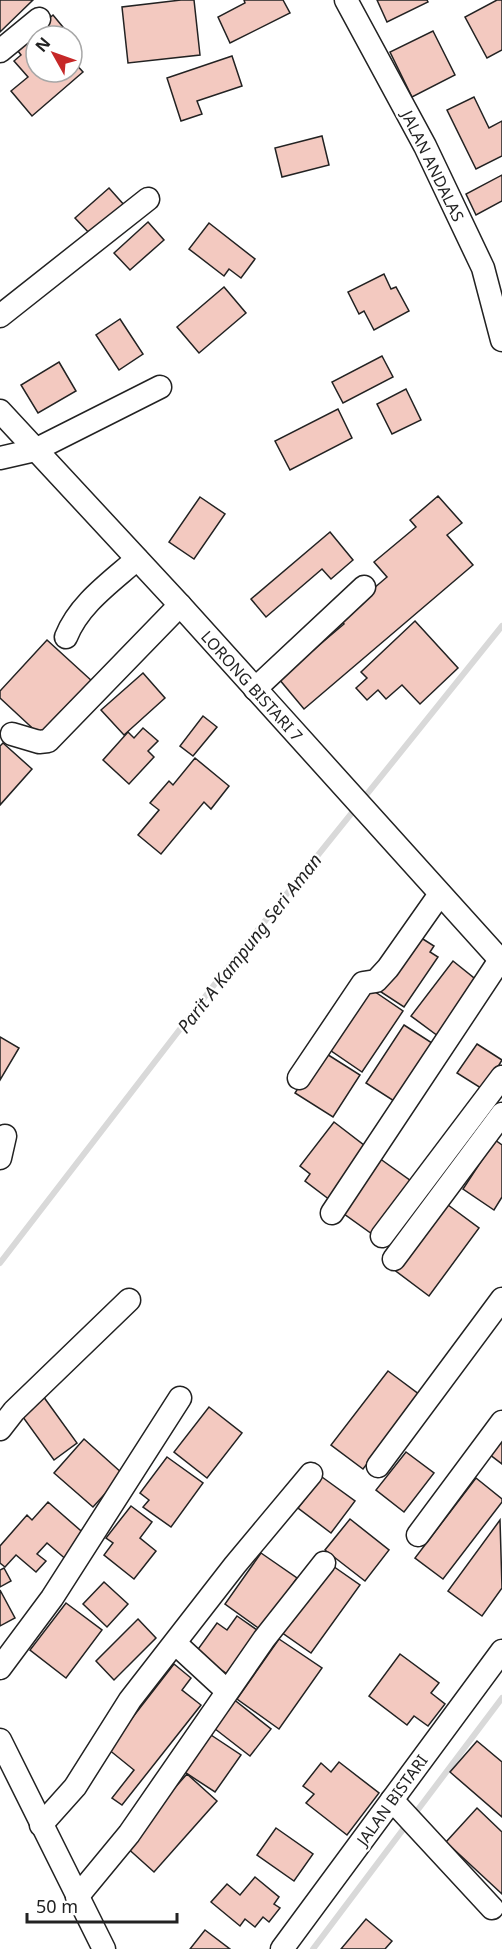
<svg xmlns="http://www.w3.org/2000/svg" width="502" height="1949" viewBox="0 0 502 1949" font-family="'Noto Sans',sans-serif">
<rect width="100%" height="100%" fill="#fff"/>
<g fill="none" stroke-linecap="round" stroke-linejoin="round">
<g stroke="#d9d9d9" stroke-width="6">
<path d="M0,1263L224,972L502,626"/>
<path d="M313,1949L502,1698"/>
</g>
</g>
<g fill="#f3c9c0" stroke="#222" stroke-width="1.5">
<path d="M0,0H33L0,32Z"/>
<path d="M181,0H194L200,55L128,63L122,7Z"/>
<path d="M244,0H283L290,13L230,43L218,17L245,3Z"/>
<path d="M377,0H427L428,2L387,22Z"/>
<path d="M497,0H502V50L487,58L465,17Z"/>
<path d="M53,15L67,32L62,36H36V72H72V60L83,72L32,116L11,91L28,77L14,61L21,55L15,47Z"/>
<path d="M433,31L455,75L412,97L390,52Z"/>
<path d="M232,56L242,86L197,101L202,114L181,121L167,78Z"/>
<path d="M474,97L489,128L502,121V156L476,169L447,110Z"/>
<path d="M322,136L329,165L282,177L275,148Z"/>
<path d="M502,175V201L476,215L466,194Z"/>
<path d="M109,188L125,206L91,235L75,218Z"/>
<path d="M148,222L164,240L130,270L114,253Z"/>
<path d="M209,223L255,259L241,278L229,269L224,276L189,249Z"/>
<path d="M384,274L391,289L396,287L409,311L374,330L364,311L359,314L348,292Z"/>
<path d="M224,287L246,313L199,353L177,327Z"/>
<path d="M120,319L143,354L119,370L96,335Z"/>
<path d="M382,356L393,377L343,403L332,382Z"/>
<path d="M59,362L76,391L38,413L21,385Z"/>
<path d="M406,389L421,420L392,434L377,404Z"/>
<path d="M338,409L352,438L290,470L275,441Z"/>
<path d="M438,496L462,523L447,535L473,565L304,709L279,679L344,624L339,618L387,577L374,562L416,527L410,520Z"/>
<path d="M200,497L225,514L194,559L169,542Z"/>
<path d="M330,532L353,560L331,579L322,569L266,617L251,599Z"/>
<path d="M415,621L458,668L420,704L402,685L386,699L378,690L367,700L356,688L367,678L361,672Z"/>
<path d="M47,640L93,682L42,737L0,698V691Z"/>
<path d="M143,673L165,698L124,735L101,710Z"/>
<path d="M203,716L217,727L193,756L180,746Z"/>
<path d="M143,728L158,741L148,751L154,757L129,784L103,760L128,732L134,738Z"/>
<path d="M3,743L32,769L0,805V746Z"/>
<path d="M195,758L229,786L211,809L204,802L161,854L138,835L159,810L150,803L169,781L173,785Z"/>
<path d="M415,934L434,946L430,952L438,957L404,1007L378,990Z"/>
<path d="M453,961L479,982L438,1036L411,1016Z"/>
<path d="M365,985L403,1011L362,1072L324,1046Z"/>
<path d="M404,1025L432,1043L394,1101L366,1083Z"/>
<path d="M0,1037L19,1048L0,1080Z"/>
<path d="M477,1044L502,1060L484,1090L457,1073Z"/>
<path d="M322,1051L360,1075L333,1117L295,1093Z"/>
<path d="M334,1122L369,1149L330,1200L305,1181L310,1174L300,1166Z"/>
<path d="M495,1140L502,1145V1197L494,1210L463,1189Z"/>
<path d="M379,1158L411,1181L372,1234L340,1211Z"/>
<path d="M444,1202L479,1228L429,1296L393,1269Z"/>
<path d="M388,1371L420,1395L363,1469L331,1445Z"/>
<path d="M43,1396L77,1443L54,1460L20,1413Z"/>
<path d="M209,1407L242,1433L207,1478L174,1452Z"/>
<path d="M502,1437V1464L489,1454Z"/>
<path d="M84,1439L123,1474L93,1507L54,1473Z"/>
<path d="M406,1452L434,1473L404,1512L376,1490Z"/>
<path d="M167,1457L203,1483L171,1527L143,1507L149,1500L140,1493Z"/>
<path d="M322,1477L355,1501L331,1533L298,1508Z"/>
<path d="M476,1478L502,1499V1502L443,1579L415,1558Z"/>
<path d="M48,1502L88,1537L68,1561L47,1543L37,1554L46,1561L36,1572L16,1555L5,1567L0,1563V1546L27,1515L32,1520Z"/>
<path d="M131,1506L152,1522L140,1538L156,1551L134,1579L104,1555L113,1543L106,1538Z"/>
<path d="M350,1519L389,1550L365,1581L325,1550Z"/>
<path d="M500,1520L502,1588L482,1616L448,1591Z"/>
<path d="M261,1553L297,1578L261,1630L225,1604Z"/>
<path d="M330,1564L360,1585L311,1653L281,1632Z"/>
<path d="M4,1568L11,1581L0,1587V1570Z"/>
<path d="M104,1582L128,1604L107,1627L83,1604Z"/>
<path d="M0,1590L15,1618L0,1626Z"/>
<path d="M66,1603L102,1630L66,1678L30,1650Z"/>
<path d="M237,1616L260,1632L230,1676L196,1652L217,1623L227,1630Z"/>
<path d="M138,1619L156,1638L114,1680L96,1661Z"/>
<path d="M279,1639L322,1668L279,1729L237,1699Z"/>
<path d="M400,1654L439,1683L431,1693L445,1704L428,1726L414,1716L407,1725L369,1696Z"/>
<path d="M174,1664L191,1678L182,1690L201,1705L122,1805L112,1798L134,1770L108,1749Z"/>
<path d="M232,1698L271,1729L250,1756L210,1725Z"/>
<path d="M208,1733L241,1755L215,1792L183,1771Z"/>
<path d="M477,1741L502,1762V1817L450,1772Z"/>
<path d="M339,1762L379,1793L347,1835L306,1803L314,1794L303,1786L321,1763L331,1772Z"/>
<path d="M187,1774L217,1801L154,1872L124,1845Z"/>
<path d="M477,1808L502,1832V1894L446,1842Z"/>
<path d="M276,1828L313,1854L294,1881L257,1855Z"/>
<path d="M255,1877L279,1897L274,1904L280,1908L269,1922L263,1917L255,1927L245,1919L240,1926L211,1902L227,1884L240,1895Z"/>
<path d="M366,1919L392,1941L385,1949H341Z"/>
<path d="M205,1930L230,1949H190Z"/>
</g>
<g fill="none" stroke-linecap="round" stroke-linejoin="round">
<defs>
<g id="minor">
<path d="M346,0L425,146L483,268L502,340"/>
<path d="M0,51L39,19"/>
<path d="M0,316L148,199"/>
<path d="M0,411L180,605L502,962"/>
<path d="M0,458L35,450L160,387"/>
<path d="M66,637C79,604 111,582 137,559"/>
<path d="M255,689L364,587"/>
<path d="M12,734L39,742L48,741L180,605"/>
<path d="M299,1078L363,983L376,981L388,968L440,894"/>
<path d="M0,1158L5,1136"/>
<path d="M332,1213L500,960"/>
<path d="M382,1236L502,1077"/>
<path d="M394,1259L502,1114"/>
<path d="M0,1429L14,1411L129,1300"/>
<path d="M378,1466L502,1299"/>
<path d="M418,1535L502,1422"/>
<path d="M176,1644L227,1691"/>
<path d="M0,1668L52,1598L180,1398"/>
<path d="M0,1740L104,1949"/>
<path d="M392,1800L492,1908"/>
<path d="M41,1825L75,1787L130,1700L235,1565L311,1474"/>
<path d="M77,1897L129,1834L264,1639L324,1563"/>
<path d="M282,1949L502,1651"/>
</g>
</defs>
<use href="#minor" stroke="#222" stroke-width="25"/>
<use href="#minor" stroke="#fff" stroke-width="22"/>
</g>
<g text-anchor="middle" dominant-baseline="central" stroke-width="4.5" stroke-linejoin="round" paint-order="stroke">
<g font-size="16" fill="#222" stroke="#fff">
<text transform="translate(433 166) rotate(64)">JALAN ANDALAS</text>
<text transform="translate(252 686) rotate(48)">LORONG BISTARI 7</text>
<text transform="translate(392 1800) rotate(-54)">JALAN BISTARI</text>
</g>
<g font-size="18" font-style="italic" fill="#222" stroke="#fff">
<text transform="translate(249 943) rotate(-52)">Parit A Kampung Seri Aman</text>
</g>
</g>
<g transform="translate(54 54) rotate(310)"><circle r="28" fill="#ffffff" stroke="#a7a7a7" stroke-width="1.5"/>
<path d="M0-4.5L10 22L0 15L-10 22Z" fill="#c62828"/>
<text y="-9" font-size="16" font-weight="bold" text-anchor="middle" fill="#222222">N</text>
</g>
<path d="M27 1913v9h150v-9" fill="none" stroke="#222222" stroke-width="3"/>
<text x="36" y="1913" font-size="18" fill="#222222" stroke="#ffffff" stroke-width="4.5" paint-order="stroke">50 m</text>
</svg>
